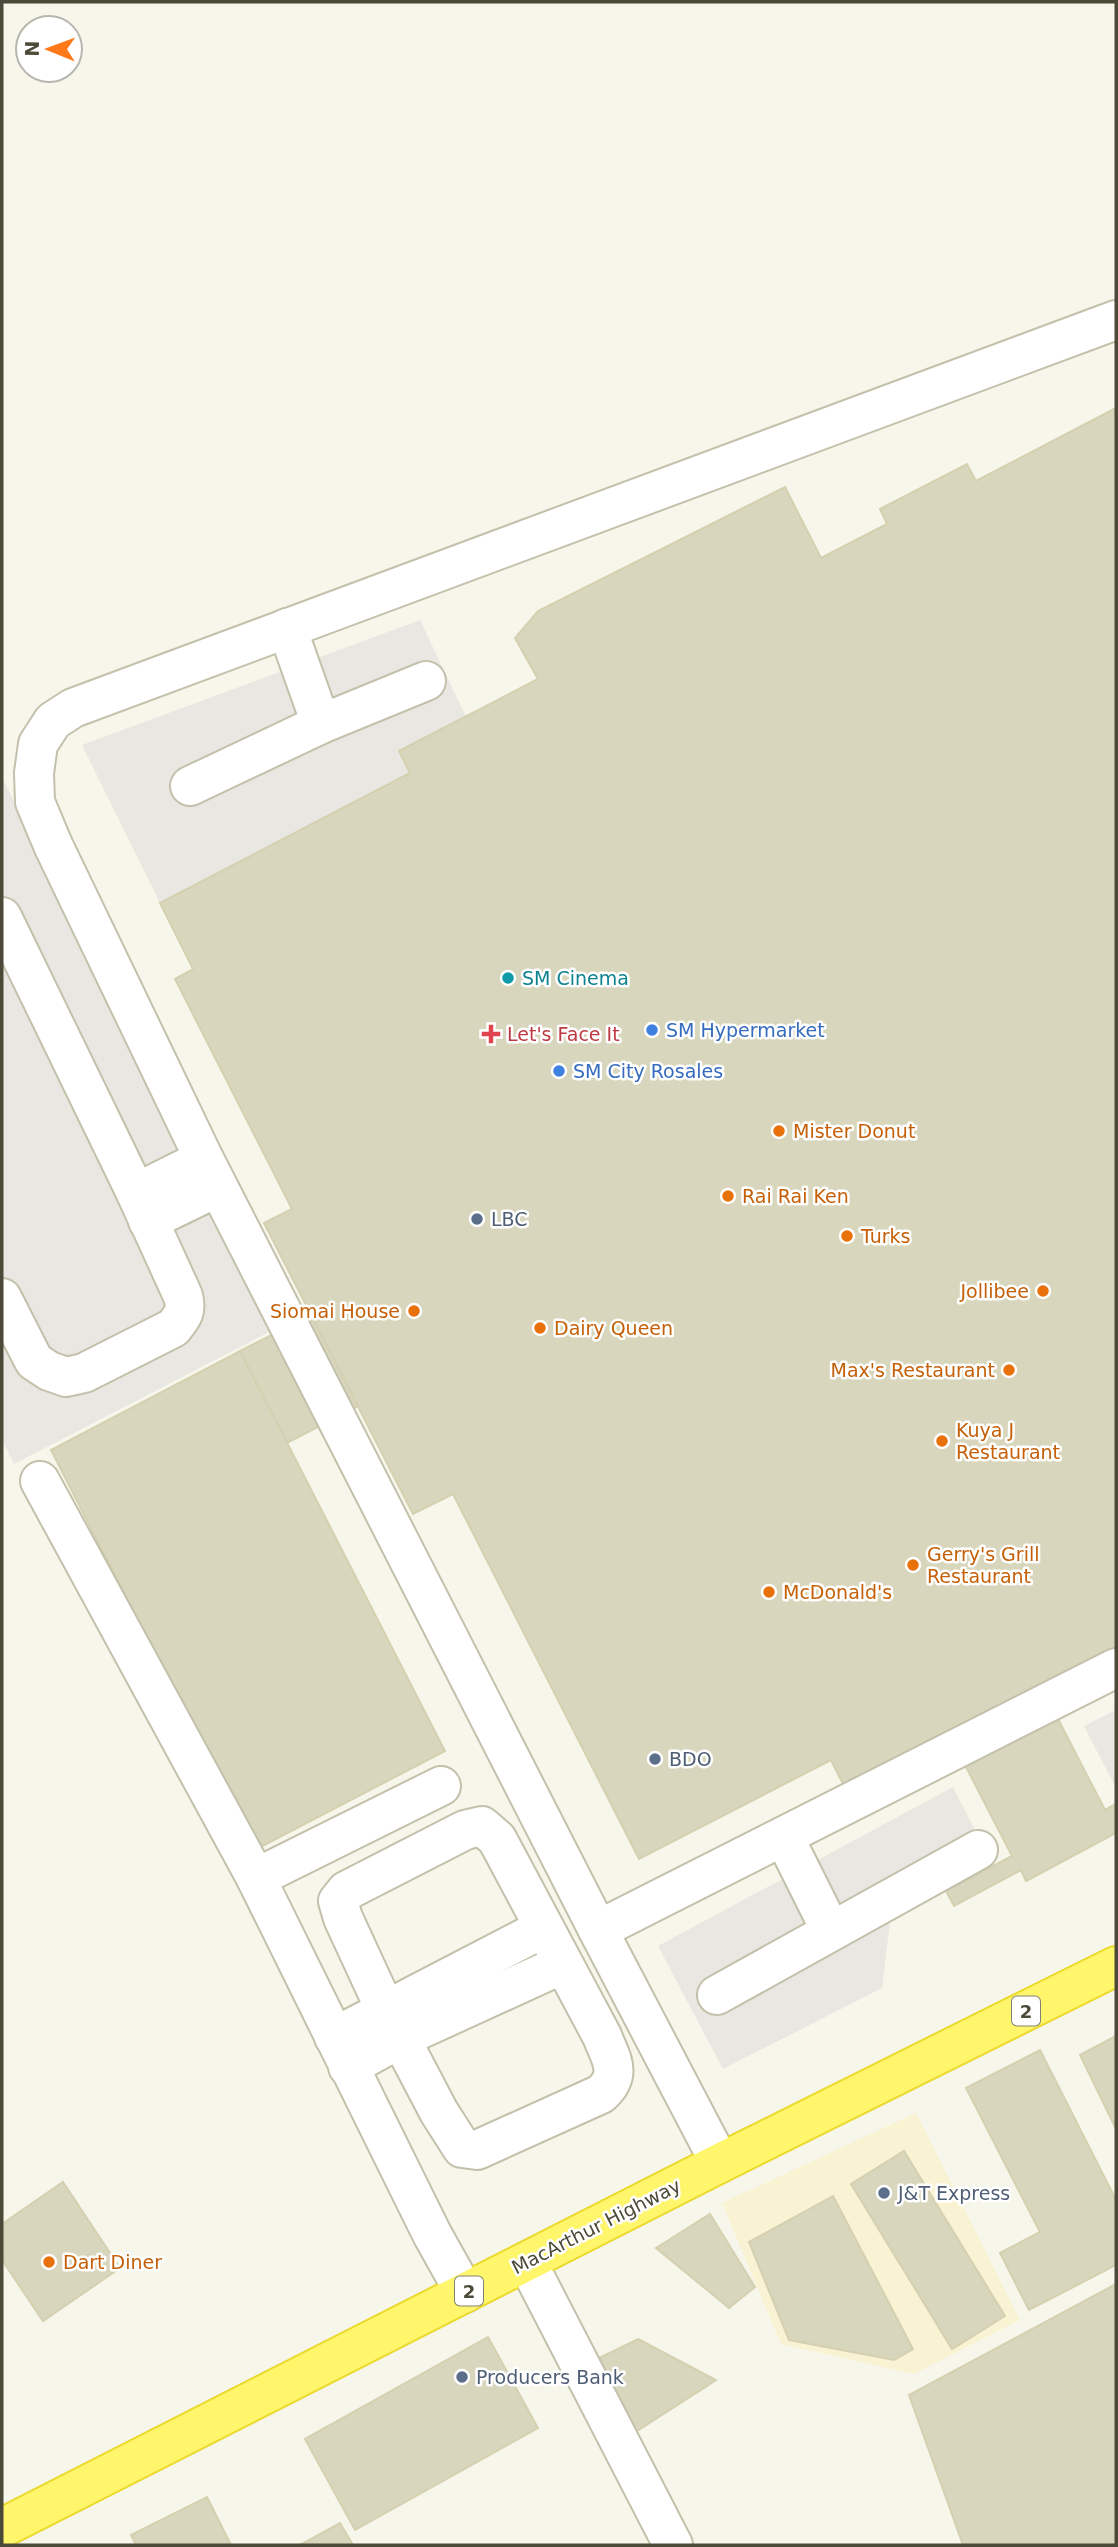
<svg xmlns="http://www.w3.org/2000/svg" width="1118" height="2547" viewBox="0 0 1118 2547" font-family="'DejaVu Sans',sans-serif">
<rect width="100%" height="100%" fill="#f6f6ea"/>
<path fill="#f9f3d4" d="M916,2113L1020,2320L914,2374L781,2344L722,2203Z"/>
<g fill="#e8e7e2">
<path d="M420,620L466,717L410,773L160,903L82,745Z"/>
<path d="M2,777L271,1331L14,1464L2,1439Z"/>
<path d="M1116,1710V1788L1084,1726Z"/>
<path d="M953,1787L989,1858L891,1913L882,1988L723,2069L658,1946Z"/>
</g>
<g fill="#d9d6be" stroke="#d5d0b0" stroke-width="2">
<path d="M1116,408V1652L847,1792L831,1760L639,1859L453,1494L413,1514L264,1223L292,1209L175,979L193,969L160,903L410,773L399,751L538,679L515,638L538,611L785,487L821,558L887,524L880,509L967,464L976,481Z"/>
<path d="M311,1315L358,1406L287,1443L240,1351Z"/>
<path d="M240,1351L445,1751L255,1850L51,1450Z"/>
<path d="M1043,1690L1105,1810L1116,1804V1833L1026,1881L1021,1870L954,1906L946,1891L1012,1856L951,1738Z"/>
<path d="M1116,2036V2129L1080,2055Z"/>
<path d="M1040,2050L1116,2200V2265L1029,2310L1000,2253L1040,2232L966,2088Z"/>
<path d="M904,2151L1005,2316L952,2349L851,2184Z"/>
<path d="M63,2182L120,2268L43,2321L2,2260V2224Z"/>
<path d="M833,2196L913,2349L894,2360L789,2340L749,2242Z"/>
<path d="M710,2214L755,2287L729,2308L656,2248Z"/>
<path d="M1116,2284V2545H963L909,2395Z"/>
<path d="M488,2337L538,2428L355,2530L305,2439Z"/>
<path d="M638,2339L716,2380L623,2440L591,2362Z"/>
<path d="M207,2497L231,2545H136L131,2535Z"/>
<path d="M340,2523L353,2545H300Z"/>
</g>
<g fill="none" stroke-linecap="round" stroke-linejoin="round">
<defs>
<g id="minor">
<path d="M287,628L321,724L426,681"/>
<path d="M190,786L321,724"/>
<path d="M2,917L136,1193L204,1159"/>
<path d="M148,1221L218,1187"/>
<path d="M2,1298L34,1361L49,1371L66,1377L84,1373L173,1328C183,1316 187,1311 183,1296L136,1193"/>
<path d="M40,1481L256,1878L432,2234L465,2293"/>
<path d="M482,1826L497,1839L602,2036C611,2059 623,2074 601,2094L477,2150L462,2148L439,2112L385,2009L343,1918L338,1901L346,1891L465,1830Z"/>
<path d="M784,1837L831,1931"/>
<path d="M256,1878L441,1786"/>
<path d="M598,1930L1116,1668"/>
<path d="M717,1995L978,1850"/>
<path d="M334,2037L544,1928"/>
<path d="M348,2067L401,2038L563,1964"/>
<path d="M720,2163L598,1930L204,1159L53,845L35,802L34,773L38,744L53,721L73,708L1116,320"/>
<path d="M527,2262L673,2545"/>
</g>
<path id="highway" d="M2,2528L720,2163L1116,1966"/>
</defs>
<use href="#minor" stroke="#c3c1ab" stroke-width="42"/>
<use href="#highway" stroke="#ecd92e" stroke-width="42"/>
<use href="#minor" stroke="#fff" stroke-width="38"/>
<use href="#highway" stroke="#fff66c" stroke-width="38"/>
</g>
<circle fill="#0f9aa8" stroke="#fff" stroke-width="2.5" cx="508" cy="978" r="7"/>
<g fill="#3f7fe0" stroke="#fff" stroke-width="2.5">
<circle cx="652" cy="1030" r="7"/>
<circle cx="559" cy="1071" r="7"/>
</g>
<path fill="#e0444e" stroke="#fff" stroke-width="2.5" d="M487.5 1023.5h7v7h7v7h-7v7h-7v-7h-7v-7h7z"/>
<g fill="#e8710a" stroke="#fff" stroke-width="2.5">
<circle cx="779" cy="1131" r="7"/>
<circle cx="728" cy="1196" r="7"/>
<circle cx="847" cy="1236" r="7"/>
<circle cx="1043" cy="1291" r="7"/>
<circle cx="414" cy="1311" r="7"/>
<circle cx="540" cy="1328" r="7"/>
<circle cx="1009" cy="1370" r="7"/>
<circle cx="942" cy="1441" r="7"/>
<circle cx="913" cy="1565" r="7"/>
<circle cx="769" cy="1592" r="7"/>
<circle cx="49" cy="2262" r="7"/>
</g>
<g fill="#5c6f8a" stroke="#fff" stroke-width="2.5">
<circle cx="477" cy="1219" r="7"/>
<circle cx="655" cy="1759" r="7"/>
<circle cx="884" cy="2193" r="7"/>
<circle cx="462" cy="2377" r="7"/>
</g>
<g text-anchor="middle" dominant-baseline="central" stroke-width="5" stroke-linejoin="round" paint-order="stroke">
<g fill="#fff" stroke="#818073" stroke-width="2">
<rect x="1012" y="1996.5" width="28" height="29" rx="5"/>
<rect x="455" y="2276.5" width="28" height="29" rx="5"/>
</g>
<g font-size="18" font-weight="bold" fill="#4b4937">
<text x="1026" y="2011">2</text>
<text x="469" y="2291">2</text>
</g>
<g font-size="19" fill="#0d838f" stroke="#fff" text-anchor="start">
<text x="522" y="978">SM Cinema</text>
</g>
<g font-size="19" fill="#366cbe" stroke="#fff" text-anchor="start">
<text x="666" y="1030">SM Hypermarket</text>
<text x="573" y="1071">SM City Rosales</text>
</g>
<g font-size="19" fill="#be3a42" stroke="#fff" text-anchor="start">
<text x="507" y="1034">Let's Face It</text>
</g>
<g font-size="19" fill="#c56008" stroke="#fff" text-anchor="start">
<text x="793" y="1131">Mister Donut</text>
<text x="742" y="1196">Rai Rai Ken</text>
<text x="861" y="1236">Turks</text>
<text x="1029" y="1291" text-anchor="end">Jollibee</text>
<text x="400" y="1311" text-anchor="end">Siomai House</text>
<text x="554" y="1328">Dairy Queen</text>
<text x="995" y="1370" text-anchor="end">Max's Restaurant</text>
<text x="956" y="1430">Kuya J<tspan x="956" dy="22">Restaurant</tspan></text>
<text x="927" y="1554">Gerry's Grill<tspan x="927" dy="22">Restaurant</tspan></text>
<text x="783" y="1592">McDonald's</text>
<text x="63" y="2262">Dart Diner</text>
</g>
<g font-size="19" fill="#4e5e75" stroke="#fff" text-anchor="start">
<text x="491" y="1219">LBC</text>
<text x="669" y="1759">BDO</text>
<text x="898" y="2193">J&amp;T Express</text>
<text x="476" y="2377">Producers Bank</text>
</g>
<g font-size="19" fill="#4b4937" stroke="#fff">
<text transform="translate(596 2226) rotate(-27)">MacArthur Highway</text>
</g>
</g>
<rect width="1118" height="2547" fill="none" stroke="#4b4937" stroke-width="7"/>
<g transform="translate(49 49) rotate(271)"><circle r="33" fill="#ffffff" stroke="#b7b6af" stroke-width="2"/>
<path d="M0-5L12 26L0 18L-12 26Z" fill="#ff7918"/>
<text y="-10" font-size="19" font-weight="bold" text-anchor="middle" fill="#4b4937">N</text>
</g>
</svg>
